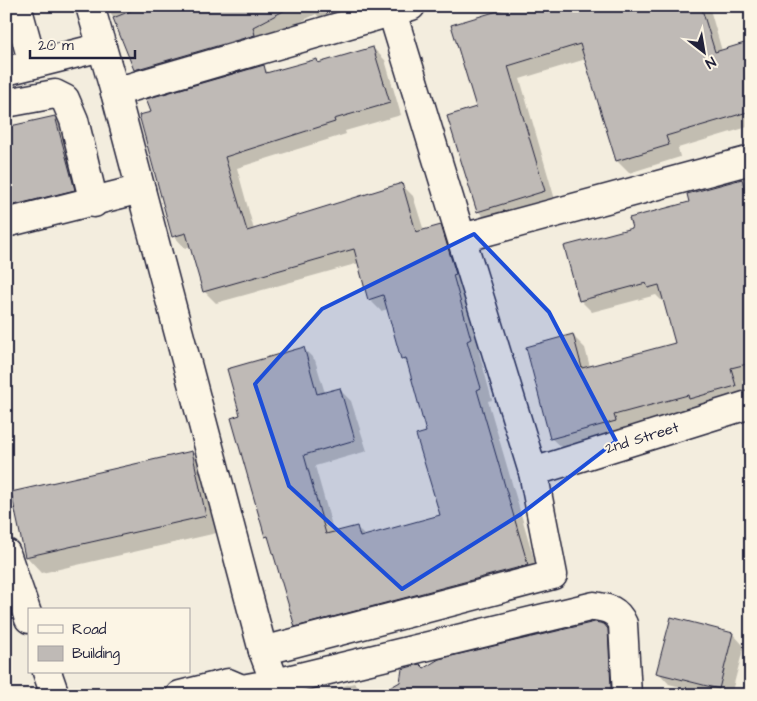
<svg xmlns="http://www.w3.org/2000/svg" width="757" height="701" viewBox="0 0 757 701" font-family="'Architects Daughter',sans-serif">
<rect width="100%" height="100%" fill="#f3edde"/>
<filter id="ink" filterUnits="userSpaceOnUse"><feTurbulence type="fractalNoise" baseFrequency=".02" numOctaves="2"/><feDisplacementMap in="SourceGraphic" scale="10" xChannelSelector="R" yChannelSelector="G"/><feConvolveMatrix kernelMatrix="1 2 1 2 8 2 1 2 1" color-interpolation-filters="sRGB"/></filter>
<g filter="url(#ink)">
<g fill="#0003">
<path d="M108,6H358L320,18L316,14L265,40L148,82L135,70Z"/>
<path d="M518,6H709L722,51L751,42V126L678,148L680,157L629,173L617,161L586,59L520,79L556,203L490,223L478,211V108Z"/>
<path d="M373,48L385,60L401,115L345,131L346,134L237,168L254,230L401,184L413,196L424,231L441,227L453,239L482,351L479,352L492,400L488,401L539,576L308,638L296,626L271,541L266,536L242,416L303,348L315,360L325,393L339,389L351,401L367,451L315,466L334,533L356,527L366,537L441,516L428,433L410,366L402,359L388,309L381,311L369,299L359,263L216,303L204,291L191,246L185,248L174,236L152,113L263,67L270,74L316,60L320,64Z"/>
<path d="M55,117L75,137L94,209L6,234V128Z"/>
<path d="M751,179V378L742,380L747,398L699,407L625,427L627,433L564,450L551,438L573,336L585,348L590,367L676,344L664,299L661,300L656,295L592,312L580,300L633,229L691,203L688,194Z"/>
<path d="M191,453L208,469L221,532L42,573L26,556Z"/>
<path d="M605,626L623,645L628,695H399L424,670Z"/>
<path d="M733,634L744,646L731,695H711L669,684L658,672Z"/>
<path d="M354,683L366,695H311Z"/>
</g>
<g fill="#bfbab6" stroke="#22223b">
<path d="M143,6H293L253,27L255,35L134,70L113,18Z"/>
<path d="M514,6H701L715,52L751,41V111L666,136L669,145L616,161L580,44L508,66L545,191L477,212L447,116L476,107L451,25Z"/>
<path d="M373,47L390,103L334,119L335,122L225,157L247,231L402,183L416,232L441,225L456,274L453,275L471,339L467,341L481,388L477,390L528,565L295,627L268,536L265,537L231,418L240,415L227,369L304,347L317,394L340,388L355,440L304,455L326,534L357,526L360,537L440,515L416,435L426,432L406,358L401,359L383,295L368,300L354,249L203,292L186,233L172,237L139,115L151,112L146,99L264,65L266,73L317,59L318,63Z"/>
<path d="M55,116L75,190L6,207V127Z"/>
<path d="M742,179L751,210V363L731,368L736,386L689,399L688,395L614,415L616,421L550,439L526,347L573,334L582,368L675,343L659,285L648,288L646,283L579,301L564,246L632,228L629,218L689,202L687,194Z"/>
<path d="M192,451L206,516L25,557L11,492Z"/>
<path d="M671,617L733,633L719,689L656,673Z"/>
<path d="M595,622L604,624L608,629L611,688L602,695H377L400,682L402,669L420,664L424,668L439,659Z"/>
</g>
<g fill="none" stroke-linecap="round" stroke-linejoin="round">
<defs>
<g id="minor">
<path d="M17,6L33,64"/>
<path d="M90,6L115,92L263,651L275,683L242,689L228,683L180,695"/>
<path d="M6,71L102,47"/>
<path d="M115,92L411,6"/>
<path d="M6,103L55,94L65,99L74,120L94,203"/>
<path d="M6,223L141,189"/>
<path d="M462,238L751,160"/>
<path d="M533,472L751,404"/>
<path d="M6,553L29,619"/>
<path d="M263,651L553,575L533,472L392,12"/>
<path d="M47,672L55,695"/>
<path d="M275,683L594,606C608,608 617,610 623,624L627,695"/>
</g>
</defs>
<use href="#minor" stroke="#22223b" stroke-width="31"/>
<use href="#minor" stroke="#fcf5e5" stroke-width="28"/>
</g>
</g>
<path fill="#1d4ed8" fill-opacity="0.2" stroke="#1d4ed8" stroke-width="4" stroke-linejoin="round" d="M474,234L549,312L616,441L521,514L402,589L289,486L255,384L322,309Z"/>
<g text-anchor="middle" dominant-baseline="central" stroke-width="4" stroke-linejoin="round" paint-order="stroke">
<g font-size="15" fill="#22223b" stroke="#fcf5e5">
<text transform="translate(642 438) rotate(-17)">2nd Street</text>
</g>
</g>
<rect width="757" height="701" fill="none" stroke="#fcf5e5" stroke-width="25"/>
<rect x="12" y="12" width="732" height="676" fill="none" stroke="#22223b" stroke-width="2" filter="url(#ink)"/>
<rect x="28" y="608" width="162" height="65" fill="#fcf5e5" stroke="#a5a1a1"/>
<rect x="38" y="625" width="25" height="8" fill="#fcf5e5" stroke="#a5a1a1"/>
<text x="72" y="634" font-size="15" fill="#22223b">Road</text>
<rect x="38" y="646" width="25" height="15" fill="#bfbab6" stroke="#a5a1a1"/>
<text x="72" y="658" font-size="15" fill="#22223b">Building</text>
<g transform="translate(704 52) rotate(149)" stroke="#fcf5e5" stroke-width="4" paint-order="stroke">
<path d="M0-4L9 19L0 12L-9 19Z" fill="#22223b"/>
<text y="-8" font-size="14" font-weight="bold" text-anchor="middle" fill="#22223b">N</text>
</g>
<path d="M30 50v8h105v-8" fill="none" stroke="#22223b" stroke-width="2.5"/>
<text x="38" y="50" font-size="15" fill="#22223b" stroke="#fcf5e5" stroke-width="4" paint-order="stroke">20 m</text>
</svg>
